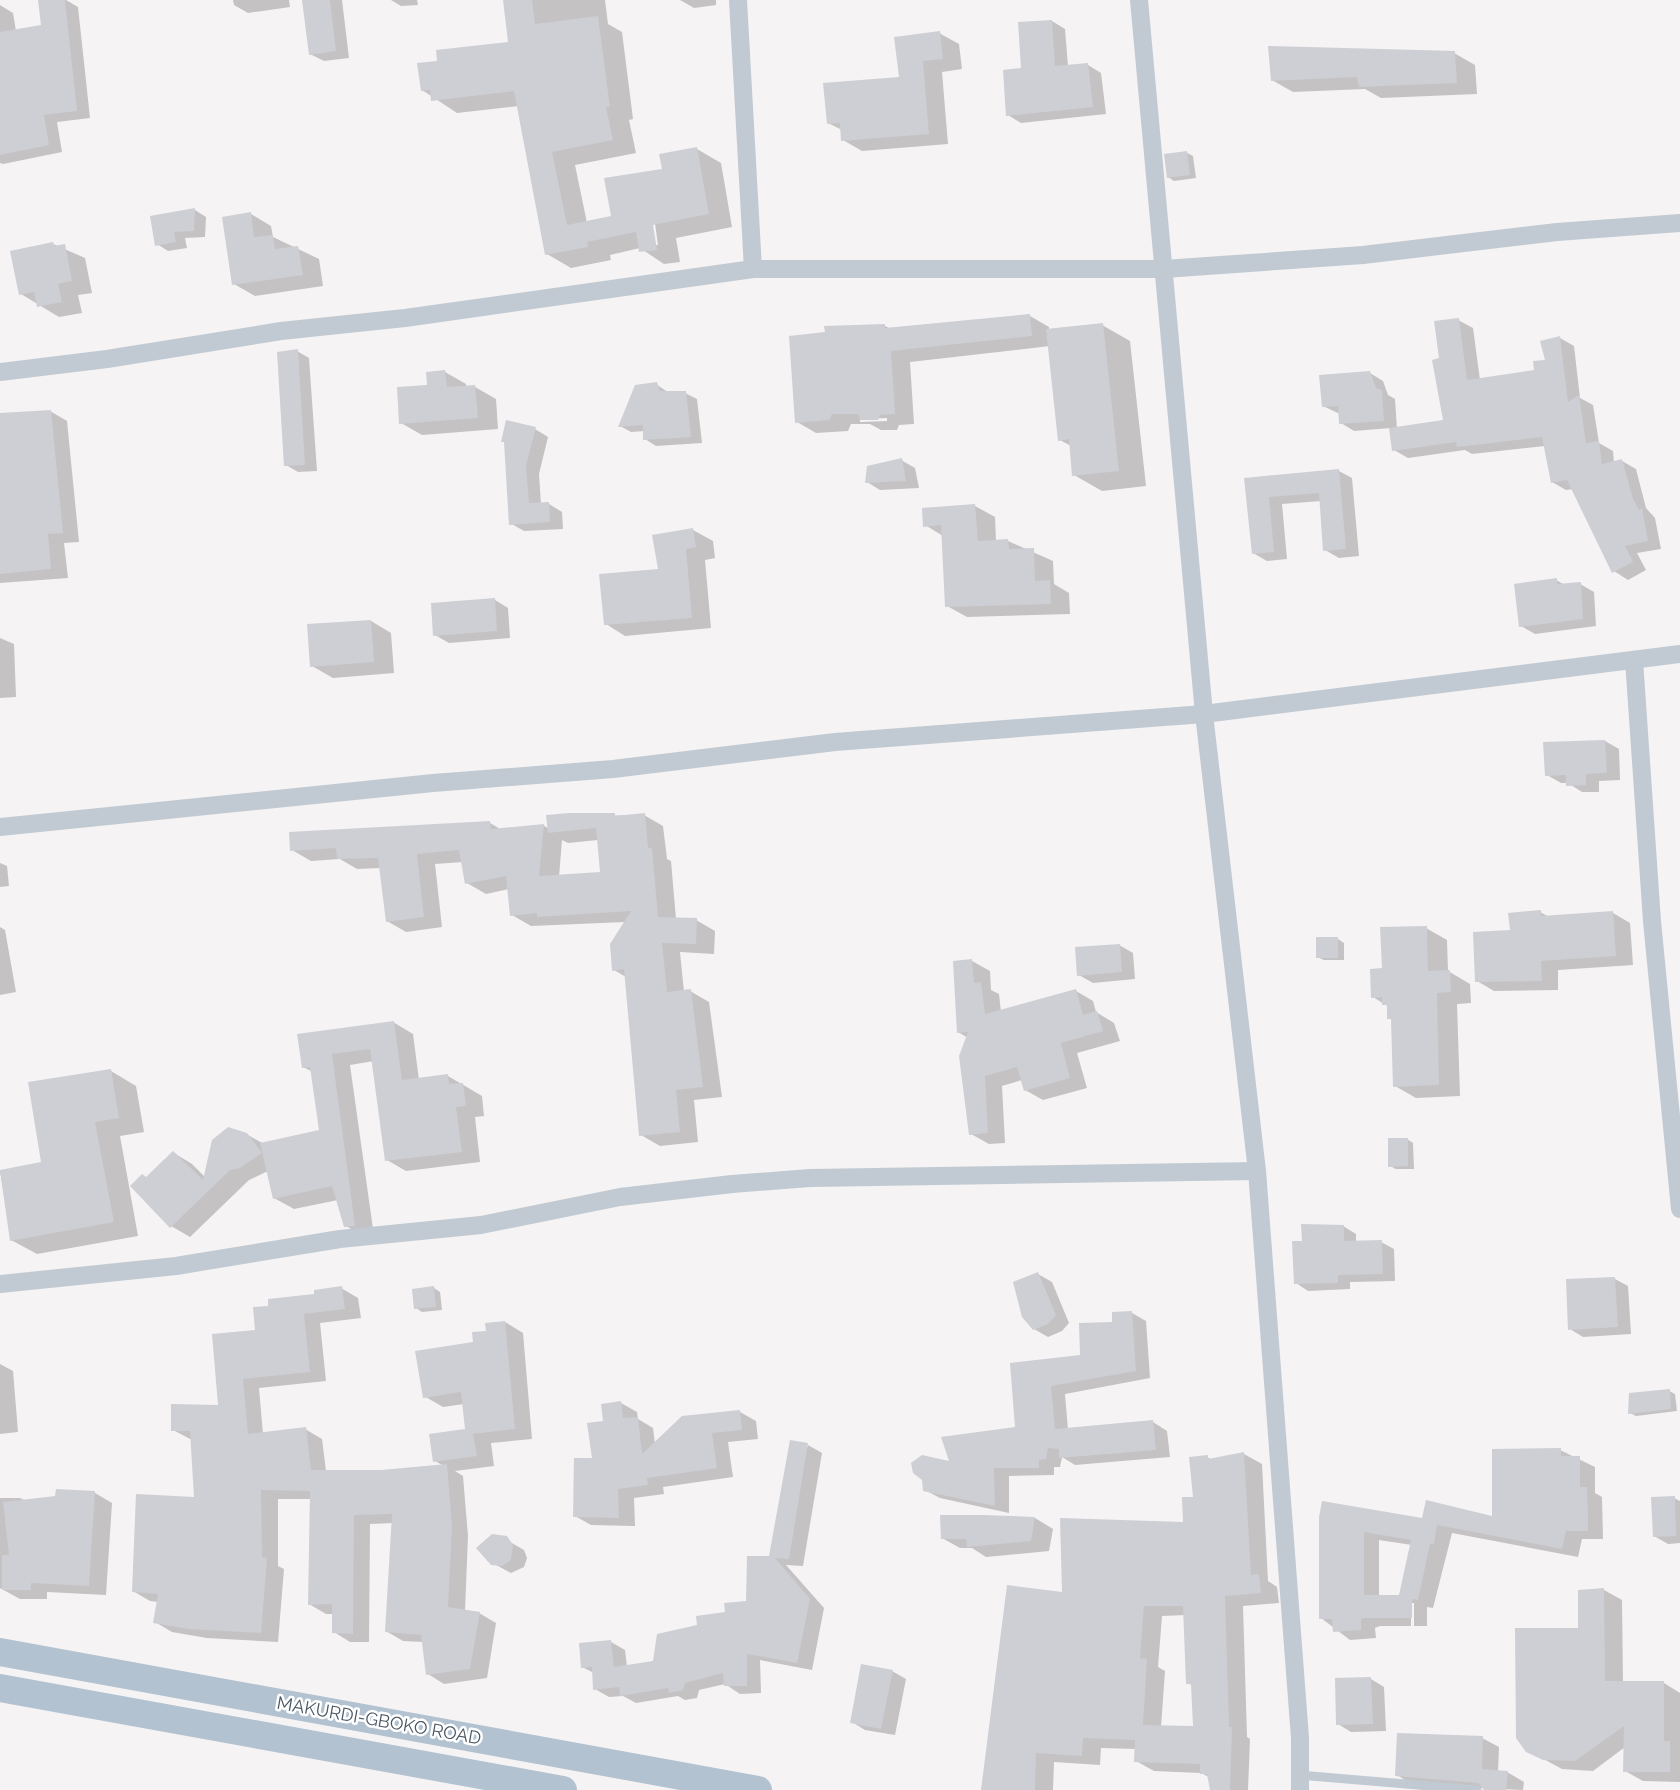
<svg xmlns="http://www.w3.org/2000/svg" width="1680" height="1790" viewBox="0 0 1680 1790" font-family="Raleway,sans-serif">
<rect width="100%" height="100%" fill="#f5f3f3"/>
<g fill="#0003" fill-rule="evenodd">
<path d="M56,0H66L78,7L90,118L57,122L62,152L3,164L0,163V5L13,13L16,31L43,27Z"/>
<path d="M233,0H289L290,7L248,13L234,5Z"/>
<path d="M304,0H342L349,58L324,61L310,54Z"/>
<path d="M391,0H417L418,5L401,6Z"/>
<path d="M505,0H605L608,24L622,32L633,119L629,120L636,153L575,165L587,223L613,217L664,170L697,149L721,163L732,227L676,238L680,262L664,264L640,248L610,255L611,260L571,268L547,254L519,106L457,113L422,90L439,63L510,43ZM650,216H654L658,245H654Z"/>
<path d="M680,0H716V5L694,8Z"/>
<path d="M1052,21L1065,29L1068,66L1088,65L1101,73L1106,114L1021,123L1008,115L1023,70Z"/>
<path d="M939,33L959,44L962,69L942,72L948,144L862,151L843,140L842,130L828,123L901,78Z"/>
<path d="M1454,53L1475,65L1477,94L1381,98L1365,89L1293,92L1272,80Z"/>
<path d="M1187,153L1193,156L1196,178L1174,181L1168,177Z"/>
<path d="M195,210L206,217L205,237L185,238L187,248L168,251L157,244Z"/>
<path d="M251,214L271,226L273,237L319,259L323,286L255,296L234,284Z"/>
<path d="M53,244L85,258L92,293L78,295L82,313L59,317L21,294Z"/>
<path d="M1030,316L1049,327V331L1102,325L1130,341L1146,486L1102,491L1074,475L1071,446L1060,440L1050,346L910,362L914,424L899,425L897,430H881L870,424H851L848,431L816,433L797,422L885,326L891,329ZM887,418V421L860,422V419Z"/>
<path d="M1458,320L1473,328L1480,380L1536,371L1547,361L1560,338L1574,346L1580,398L1593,405L1599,443L1613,451L1614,463L1622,461L1636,469L1646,508L1655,518L1661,549L1637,553L1646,570L1628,580L1614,571L1573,489L1566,490L1552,482L1545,446L1472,454L1465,450L1408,458L1394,450L1391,428L1354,431L1341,423L1340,414L1323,406L1370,373L1383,381L1388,395L1395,399L1397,429L1445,422L1441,360Z"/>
<path d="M297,351L309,358L317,471L298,472L286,465Z"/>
<path d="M445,372L466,384V388L475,387L496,399L498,429L422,435L401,423L429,386Z"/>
<path d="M656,384L669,393H685L697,399L702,443L656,446L645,439V431L631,432L620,426Z"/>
<path d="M50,411L67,421L79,542L64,543L68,578L0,583V415Z"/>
<path d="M535,429L548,437L539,474L541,504H549L562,512L563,529L524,531L510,523Z"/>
<path d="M901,460L915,468L919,488L880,490L867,482Z"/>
<path d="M1339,471L1352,478L1359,556L1339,558L1325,550L1321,501L1282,504L1287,559L1267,561L1253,553L1246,479Z"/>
<path d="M975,506L995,517L996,541H1008L1053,561L1054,584L1069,593L1070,614L967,617L947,606L943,536L925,525Z"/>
<path d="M693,530L713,541L715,558L705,560L711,628L625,636L606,624L660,571Z"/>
<path d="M1556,580L1565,585L1580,584L1594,592L1596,626L1535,634L1521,626Z"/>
<path d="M495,600L508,608L510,638L449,643L435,635Z"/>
<path d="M371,621L391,633L394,673L333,678L312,666Z"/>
<path d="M0,638L14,644L16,697L0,698Z"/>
<path d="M1605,741L1619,749L1620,780L1599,781V792H1582L1568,783H1561L1547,775Z"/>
<path d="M644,815L663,826L667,859L671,861L676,919L696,920L715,931L714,954L680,952L684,992L690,991L709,1002L722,1097L694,1100L698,1142L660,1146L641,1135L626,977L614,970L625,922L531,926L512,915L509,889L486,894L467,883L463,862L435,864L442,927L406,932L387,921L381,868L357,869L340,859L311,861L292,850L490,823L502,830L543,825L549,829L548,817ZM562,840L568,843L598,840L602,874L559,877Z"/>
<path d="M0,863L7,866L9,886L0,887Z"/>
<path d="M1540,912L1549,917L1613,913L1630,923L1633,965L1558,970V990L1494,991L1477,981L1512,931Z"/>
<path d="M0,927L5,930L16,992L0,995Z"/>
<path d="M1426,928L1447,940L1448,971L1470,984L1471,1003L1457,1004L1460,1096L1416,1098L1395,1086L1392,1020L1389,1018V1007L1373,997L1384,970Z"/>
<path d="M1338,939L1344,943V960H1324L1317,957Z"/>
<path d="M1119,945L1133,953L1135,979L1093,983L1079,975Z"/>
<path d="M972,961L990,971L991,990L999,994L1001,1012L1076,991L1093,1001L1096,1012L1114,1023L1120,1041L1077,1053L1087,1088L1043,1100L1025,1090L1022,1080L1002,1086L1005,1143L989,1144L971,1134L968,1038L958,1032Z"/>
<path d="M393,1022L413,1034L419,1080L448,1076L482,1096L484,1116L475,1117L480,1162L406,1171L387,1160L374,1061L350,1065L374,1236L365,1237L346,1226L338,1200L294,1209L274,1198L268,1171L249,1180L190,1237L171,1226L147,1178L174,1153L192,1164L205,1177L246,1134L264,1144L321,1131L313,1072L303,1067Z"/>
<path d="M111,1071L136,1086L144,1132L120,1136L138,1236L37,1254L11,1240L0,1171L43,1163Z"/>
<path d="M1407,1139L1413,1143L1414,1169H1396L1390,1166Z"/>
<path d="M1343,1226L1356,1234V1242H1381L1394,1249L1395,1281L1350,1282V1289L1308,1291L1296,1283L1304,1243Z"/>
<path d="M1038,1274L1052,1282L1069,1323L1062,1331L1048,1337L1034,1329Z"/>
<path d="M1615,1279L1628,1286L1631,1334L1583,1337L1570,1329Z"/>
<path d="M341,1288L358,1298L361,1318L320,1323L326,1381L259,1388L263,1434L305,1429L322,1439L326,1471L381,1472L444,1466L435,1461L467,1430L464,1404L443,1407L424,1396L488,1332L505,1322L523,1333L532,1439L491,1443L494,1466L455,1471L463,1476L468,1536L465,1611L479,1613L496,1623L487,1678L444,1684L428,1674L423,1642L403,1641L386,1631L394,1523L370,1524L369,1642H350L334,1632V1614H326L309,1604L312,1499H278V1566L284,1569L278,1642L207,1638L172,1632L155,1622L159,1602L150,1601L133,1591L196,1499L192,1440L173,1430L220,1406L257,1332L316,1296Z"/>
<path d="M434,1288L440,1292L442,1310L422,1312L416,1308Z"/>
<path d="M1132,1313L1146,1321L1150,1378L1065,1394L1068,1430L1153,1422L1167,1431L1170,1457L1075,1465L1062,1457L1060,1467H1054V1475L1009,1476V1513L940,1498L925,1490L951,1463L1017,1429L1012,1364L1082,1356L1114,1324Z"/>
<path d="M0,1364L13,1371L18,1432L0,1434Z"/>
<path d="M1669,1391L1675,1394L1677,1411L1636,1416L1630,1413Z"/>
<path d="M621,1403L637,1412L638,1419L653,1428L655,1444L740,1412L756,1421L758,1439L728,1442L733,1477L663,1487L664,1494L634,1498L635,1526L591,1525L575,1516L605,1422Z"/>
<path d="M808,1445L822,1453L803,1566L786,1565L824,1608L812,1670L760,1660L761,1693L740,1694L725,1684L699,1690L697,1698L685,1700L678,1696L636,1703L623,1696L609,1697L595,1689L594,1673L582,1667L611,1642L625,1650L627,1667L654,1663L699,1626L748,1603L770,1558Z"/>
<path d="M1560,1450L1595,1467V1493L1602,1497L1603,1539H1582L1578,1557L1452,1533L1433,1608L1427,1607V1626H1414V1603H1411V1626H1380L1375,1628L1376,1638L1350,1640L1321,1618V1517L1494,1519ZM1379,1540L1412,1545L1401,1596L1379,1597Z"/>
<path d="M1244,1454L1262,1464L1268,1581L1277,1587L1279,1603L1243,1606L1247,1737L1250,1739L1248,1790H1211L1209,1777L1201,1773L1154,1771L1136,1761V1749L1101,1748L1100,1765L1054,1762L1053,1790H983L1063,1594L1185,1524L1207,1457L1212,1460ZM1186,1615L1188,1683L1193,1686L1195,1728L1161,1727L1165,1671L1158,1667L1162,1616Z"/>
<path d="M95,1493L112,1503L106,1595L47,1592V1599H20L0,1588V1498H20L26,1501Z"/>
<path d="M1674,1498L1680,1501V1543L1668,1544L1654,1536Z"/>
<path d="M942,1517L1035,1518L1053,1529L1049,1551L986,1557L972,1548H960L942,1538Z"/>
<path d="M510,1542L524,1550L527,1558L524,1567L511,1573L487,1560Z"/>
<path d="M1604,1590L1622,1600L1623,1683H1664L1680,1693V1782L1643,1781L1625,1771V1747L1593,1771L1562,1769L1527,1750L1580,1629L1579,1592Z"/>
<path d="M892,1671L906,1679L895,1735L865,1730L852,1722Z"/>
<path d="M1371,1679L1384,1687L1386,1731L1351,1732L1338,1724Z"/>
<path d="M1482,1738L1499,1747L1498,1772H1507L1524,1782L1523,1790L1413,1785L1397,1775Z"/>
</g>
<g fill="#cdcfd5" fill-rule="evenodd">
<path d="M38,0H65L77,111L44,115L49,145L0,155V32L41,25Z"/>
<path d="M302,0H330L336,51L309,55Z"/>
<path d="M503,0H532L535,24L598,16L610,107H606L613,140L552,152L567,225L611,216L604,178L662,169L659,154L697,147L709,214L653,225L657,250L639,252L636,232L587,242L588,247L545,255L514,91L431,101L430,90L421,91L417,63L437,61L436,50L508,42Z"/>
<path d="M1052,20L1055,66L1088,63L1093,107L1006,116L1003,70L1021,68L1018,22Z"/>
<path d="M940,31L943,59L923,61L929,134L841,141L840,123L827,124L823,83L899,77L894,37Z"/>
<path d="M1268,46L1455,51L1457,83L1359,87L1357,77L1271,81Z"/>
<path d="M1187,151L1190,175L1167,178L1164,154Z"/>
<path d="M195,208L194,231L174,232L176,242L155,246L150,216Z"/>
<path d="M251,212L254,237L273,235L275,249L298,246L303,275L232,285L222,217Z"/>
<path d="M53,242L54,246L65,244L72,281L58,284L62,302L37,307L34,292L19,295L10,251Z"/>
<path d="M1030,314L1032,336L891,351L895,414L880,415L878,420H860L858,414H832L829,420L795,423L789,336L825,332L824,326L885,324V328Z"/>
<path d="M1459,318L1467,380L1534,370L1533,361L1545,360L1540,341L1560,336L1568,402L1579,395L1586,443L1599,441L1602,464L1622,459L1633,499L1639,510L1642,508L1648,541L1625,546L1633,562L1612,573L1567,480L1551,483L1542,437L1457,447L1456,442L1392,451L1389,428L1443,420L1432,360L1439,358L1434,321Z"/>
<path d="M1103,323L1119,471L1072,476L1069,439L1058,441L1046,329Z"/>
<path d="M298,349L305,465L284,466L277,352Z"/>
<path d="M445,370L447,387L475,385L478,418L399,424L397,387L427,385L426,372Z"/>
<path d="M1370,371L1376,388L1382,390L1384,421L1339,424L1338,406L1322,407L1319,375Z"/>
<path d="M657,382L660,391H686L691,437L643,440V425L618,427L635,385Z"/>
<path d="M51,410L63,533L48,534L51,569L0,574V413Z"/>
<path d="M506,420L536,427L526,465L529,503L549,502L550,522L509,525L504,442H501Z"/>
<path d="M902,458L906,481L865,483L867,466Z"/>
<path d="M1339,469L1346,549L1323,551L1319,493L1269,497L1274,552L1252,554L1244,478Z"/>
<path d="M975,504L978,541L1008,539L1009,549L1034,548L1035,581L1050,580L1051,604L945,607L941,525L923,527L922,508Z"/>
<path d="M693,528L696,547L686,549L692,618L604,625L599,574L658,569L652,535Z"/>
<path d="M1557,578V584L1581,582L1583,619L1519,627L1514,584Z"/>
<path d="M495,598L497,631L433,636L431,603Z"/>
<path d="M371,620L374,662L310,667L307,624Z"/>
<path d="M1605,740L1607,773L1586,774V785L1566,786V775L1545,776L1543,742Z"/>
<path d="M569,813H615V816L645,813L648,848H652L658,917L697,918L696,944L662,943L667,992L691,989L703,1087L676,1090L680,1132L639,1136L624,969L612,971L610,944L631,911L537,917V913L510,916L506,876L465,884L459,850L417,854L424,917L386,922L378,858L337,859L336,848L290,851L289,832L490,821L491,829L544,824L539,876L600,872L596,828L548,833L546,815Z"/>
<path d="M1541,910V916L1613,911L1616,956L1541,961L1542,981L1475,982L1473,932L1510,930L1508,913Z"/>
<path d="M1427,926L1428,971L1450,970L1451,992L1437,993L1439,1085L1393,1087L1391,1019H1387V1005H1382V997L1371,998L1370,969L1382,968L1380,927Z"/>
<rect x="1316" y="937" width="22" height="21"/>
<path d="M1120,944L1122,972L1077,976L1075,947Z"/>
<path d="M972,959L974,983L981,982L985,1014L1076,989L1083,1015L1097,1011L1103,1031L1061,1043L1070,1078L1024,1091L1017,1067L985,1076L988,1133L969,1135L959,1056L968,1032L957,1033L953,961Z"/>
<path d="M394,1021L402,1080L448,1074L449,1084L463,1083L466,1106L456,1107L462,1152L385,1161L370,1049L332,1054L355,1226L344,1227L332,1186L273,1199L260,1143L319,1130L310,1067L302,1068L297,1034Z"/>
<path d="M111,1069L119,1118L95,1122L114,1222L10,1241L0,1170L41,1162L28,1082Z"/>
<path d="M228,1127L247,1133L262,1153L240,1168L230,1170L170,1228L130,1186L142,1174L146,1177L173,1151L203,1180L212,1140Z"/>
<path d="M1388,1138H1408V1166L1388,1167Z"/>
<path d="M1301,1224L1344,1225V1241L1382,1240L1383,1274L1338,1275V1283L1294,1284L1292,1241H1302Z"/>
<path d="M1038,1272L1056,1315L1048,1324L1033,1330L1022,1317L1013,1282Z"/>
<path d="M1615,1277L1618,1327L1568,1330L1566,1279Z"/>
<path d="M342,1286L345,1309L304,1314L310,1372L243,1379L248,1434L306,1427L311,1470H381L447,1464L452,1526L448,1607L480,1612L470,1669L426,1675L421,1635L385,1632L392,1514L354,1515L353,1634L332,1633V1604L308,1605L310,1491L261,1490L262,1557L267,1558L261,1633L189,1629L153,1623L158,1594L132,1592L136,1494L194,1497L190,1431H171V1404L218,1405L212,1334L255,1330L253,1307L268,1306V1299L314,1294V1290Z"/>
<path d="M434,1286L436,1307L414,1309L412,1289Z"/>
<path d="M1132,1311L1136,1371L1051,1386L1055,1429L1153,1420L1156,1450L1059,1458V1449L1048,1448L1046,1459L1039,1460V1468H994L995,1506L923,1491L922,1480L913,1473L911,1463L922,1455L949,1461L941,1437L1015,1427L1010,1363L1080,1355L1079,1323L1112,1322V1312Z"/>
<path d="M505,1321L515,1429L473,1434L477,1456L433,1462L429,1434L465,1429L461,1392L423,1398L415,1351L473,1342L472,1332L486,1331L485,1323Z"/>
<path d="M1670,1389L1671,1409L1628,1414L1629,1393Z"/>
<path d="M621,1401L623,1418L638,1417L642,1454L682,1416L740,1410L742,1430L712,1433L717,1468L647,1478L648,1485L618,1489L619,1518L573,1517L574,1458H592L587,1423L603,1421L601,1404Z"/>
<path d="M790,1440L808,1443L789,1559L775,1558L810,1599L797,1663L747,1654V1686H724L723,1673L685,1683L683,1690L669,1693L668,1688L620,1696L619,1687L593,1690L592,1667L581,1668L579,1643L611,1640L614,1667L653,1661L657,1634L697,1625L696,1616L725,1612L724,1603L746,1601L747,1556H769Z"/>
<path d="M1561,1448V1456H1580V1487H1587L1588,1516V1531H1566L1562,1549L1437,1525L1434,1544H1430L1418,1600L1412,1599V1618H1363L1361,1619V1630L1333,1632L1332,1619H1319V1517L1322,1501L1422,1518L1426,1500L1492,1516V1449ZM1364,1532L1411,1540L1399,1595H1364Z"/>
<path d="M1244,1452L1251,1575L1259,1574L1261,1593L1225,1596L1229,1727H1232L1230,1790H1210L1207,1774H1200V1764L1134,1762L1135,1740L1083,1738L1082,1756L1036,1753L1035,1790H981L1007,1585L1062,1592L1060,1518L1183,1522L1182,1497H1193L1189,1457L1208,1455V1459ZM1144,1606H1183L1186,1684H1191L1193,1726L1143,1725L1147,1659L1140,1658Z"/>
<path d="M56,1489L95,1491L89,1586L31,1583V1590H2V1555H9L3,1502L55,1496Z"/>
<path d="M1675,1496L1676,1536L1653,1537L1651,1497Z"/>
<path d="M940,1515H983L1035,1517L1031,1541L967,1547L966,1539H941Z"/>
<path d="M492,1534L507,1536L513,1545L511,1560L502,1566L491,1565L476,1548Z"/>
<path d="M1604,1588L1605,1681H1664V1741H1670V1772H1623L1624,1726L1575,1761L1543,1760L1526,1752L1516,1738L1515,1628H1578V1590Z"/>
<path d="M861,1664L893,1670L881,1729L850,1723Z"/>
<path d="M1371,1677L1373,1724L1336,1725L1335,1678Z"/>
<path d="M1397,1733L1483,1736L1482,1769L1508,1771L1506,1790H1484L1478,1783L1395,1776Z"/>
</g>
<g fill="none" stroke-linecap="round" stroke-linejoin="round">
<path stroke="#c1cad2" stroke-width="9" d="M1299,1775L1477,1790"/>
<g stroke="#c1cad2" stroke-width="18">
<path d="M738,0L753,269H1164L1363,255L1557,232L1680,223"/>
<path d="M1139,0L1204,714L1680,654"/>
<path d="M0,372L107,359L281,331L405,318L753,269"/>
<path d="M1634,660L1652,921L1680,1209"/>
<path d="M0,827L433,783L613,769L835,742L1204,714L1257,1171L1300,1738V1790"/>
<path d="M0,1284L176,1266L340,1239L481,1225L620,1197L732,1184L810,1178L1257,1171"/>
</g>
<g stroke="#b3c2d1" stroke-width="28">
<path d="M0,1652L758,1790"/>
<path d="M0,1688L563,1790"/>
</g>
</g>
<g text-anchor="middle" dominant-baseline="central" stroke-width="5" stroke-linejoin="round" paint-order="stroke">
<g font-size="18" fill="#4a5661" stroke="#fff">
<text transform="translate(379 1720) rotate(10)">MAKURDI-GBOKO ROAD</text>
</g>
</g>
</svg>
